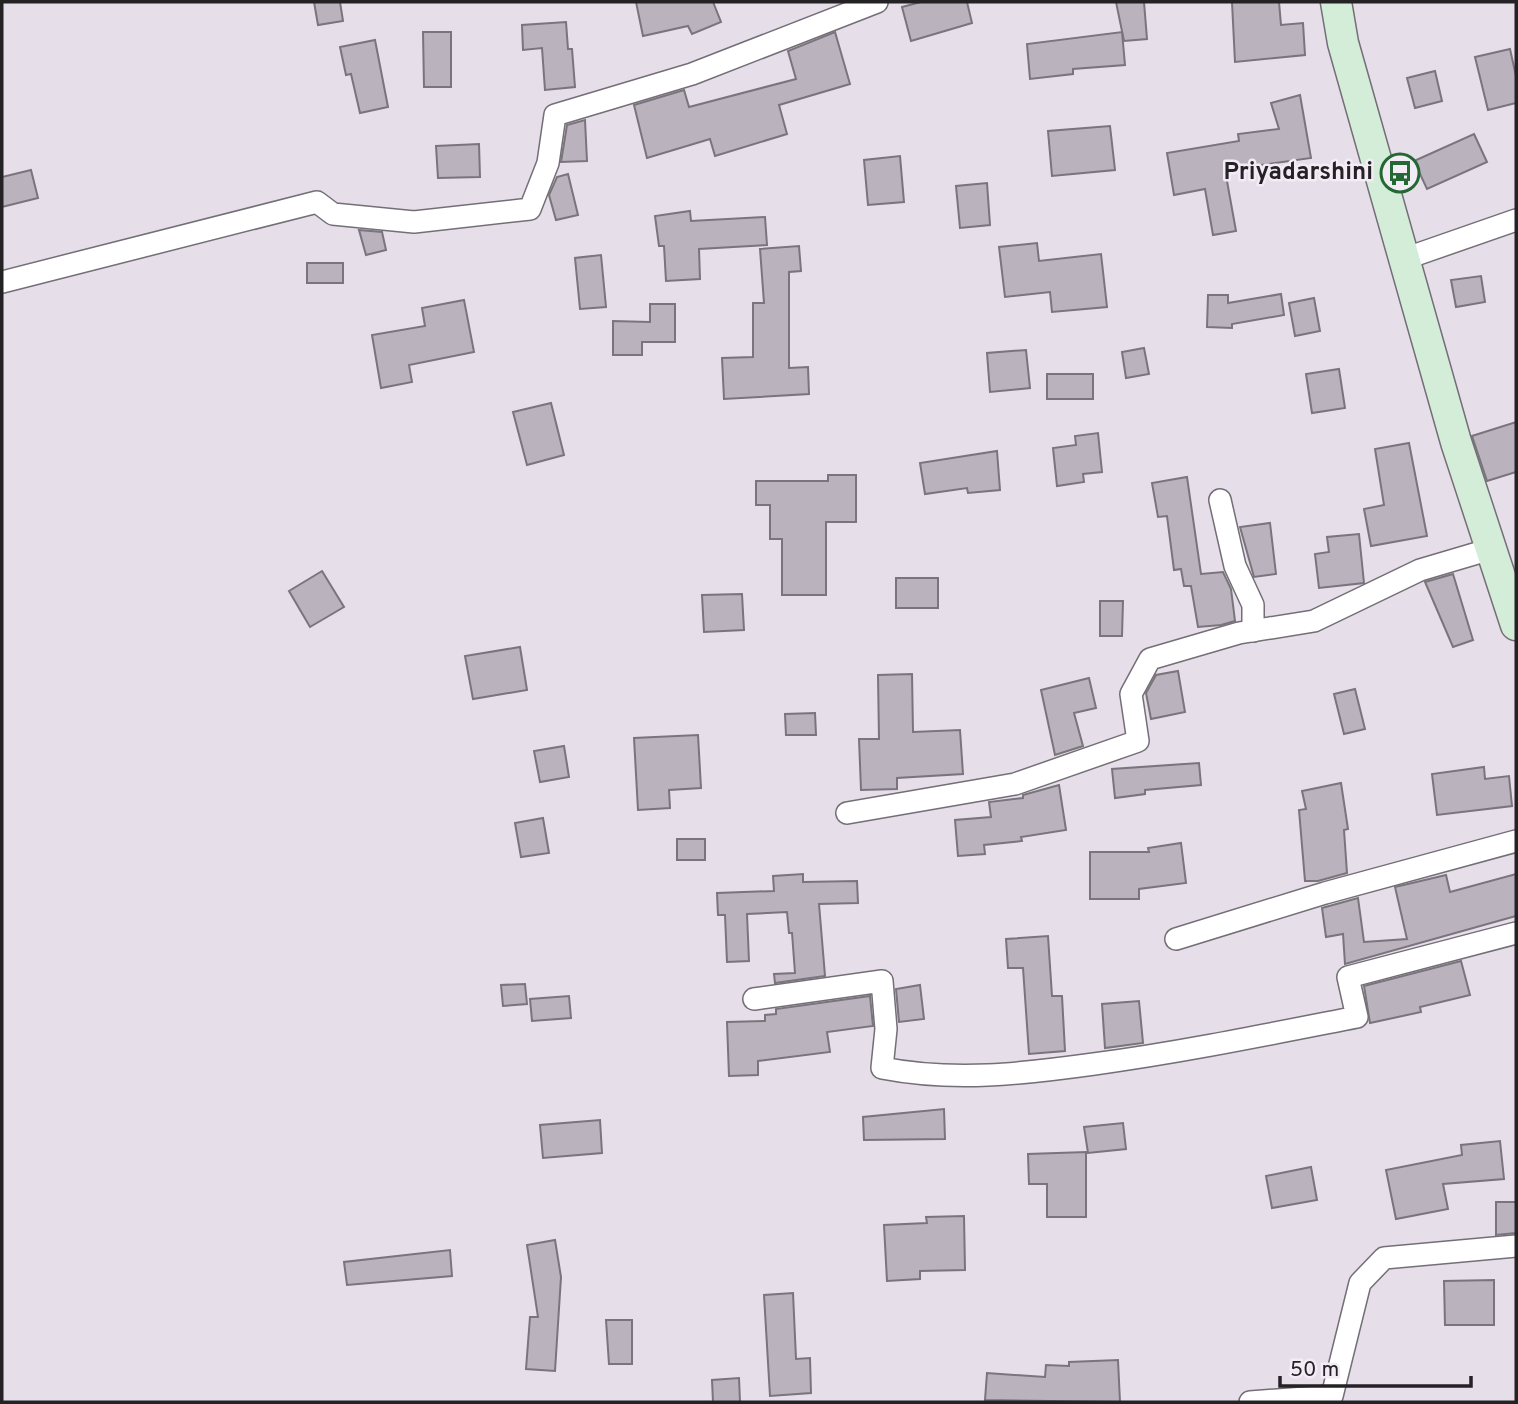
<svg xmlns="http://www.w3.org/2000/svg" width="1518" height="1404" viewBox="0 0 1518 1404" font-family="Overpass,sans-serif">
<rect width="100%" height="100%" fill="#e6dee9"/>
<g fill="#bab3bd" stroke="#7a747d" stroke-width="2">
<path d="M314,2H340L343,21L318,25Z"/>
<path d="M636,2H713L721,22L692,34L688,26L643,36Z"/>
<path d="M921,2H967L972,23L911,41L902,7Z"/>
<path d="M1116,2H1144L1147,39L1124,41Z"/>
<path d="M1232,2H1279L1281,25L1303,23L1305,55L1235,62Z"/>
<path d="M566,22L568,49H572L575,87L545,90L542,48L523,50L522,25Z"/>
<path d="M423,32H451V87H424Z"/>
<path d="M835,32L850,84L779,105L787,134L715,156L710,139L647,158L634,105L684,90L689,107L796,79L788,51Z"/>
<path d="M1122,32L1125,65L1073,69V74L1030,79L1027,44Z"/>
<path d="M375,40L388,107L360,113L351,74L346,75L340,47Z"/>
<path d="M1510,49L1516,76V103L1488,110L1475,57Z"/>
<path d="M1435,71L1442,101L1415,108L1407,78Z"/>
<path d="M1300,95L1311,158L1225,170L1236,231L1213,235L1205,189L1174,195L1167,153L1239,141L1238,134L1279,129L1271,103Z"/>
<path d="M585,120L587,161L561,162L567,125Z"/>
<path d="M1110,126L1115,170L1052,176L1048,131Z"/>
<path d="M1474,134L1487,162L1427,189L1414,161Z"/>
<path d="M479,144L480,177L438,178L436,146Z"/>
<path d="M900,156L904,202L868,205L864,160Z"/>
<path d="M31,170L38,198L2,207V177Z"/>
<path d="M568,174L578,215L556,220L549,195L557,177Z"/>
<path d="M987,183L990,225L960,228L956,186Z"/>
<path d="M690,211L691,221L765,217L767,245L699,249L700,279L666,281L664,246H659L655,216Z"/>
<path d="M359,230L382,232L386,250L366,255Z"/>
<path d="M1037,243L1039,261L1101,254L1107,307L1052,312L1050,292L1005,297L999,247Z"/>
<path d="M799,246L801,271L789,272V368L808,367L809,394L724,399L722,358L753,357V303H764L760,249Z"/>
<path d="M601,255L606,307L580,309L575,258Z"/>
<rect x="307" y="263" width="36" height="20"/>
<path d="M1481,276L1485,302L1456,307L1451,280Z"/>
<path d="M1281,294L1284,315L1232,324V328L1207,327L1208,295H1228V303Z"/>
<path d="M1314,298L1320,331L1295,336L1289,303Z"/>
<path d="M464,300L474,352L409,365L412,382L381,388L372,335L425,326L422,308Z"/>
<path d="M650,304H675V342H642V355H613V321L650,322Z"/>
<path d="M1144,348L1149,374L1126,378L1122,352Z"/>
<path d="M1026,350L1030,388L990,392L987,353Z"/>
<path d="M1339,369L1345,408L1312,413L1306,374Z"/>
<rect x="1047" y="374" width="46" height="25"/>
<path d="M551,403L564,455L527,465L513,412Z"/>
<path d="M1516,422V472L1487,481L1472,436Z"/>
<path d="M1098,433L1102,472L1083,474L1084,482L1057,486L1053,448L1076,445L1075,436Z"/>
<path d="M1409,443L1427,536L1371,546L1364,509L1384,505L1375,449Z"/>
<path d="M997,451L1000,490L968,493L967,488L925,494L920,463Z"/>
<path d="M828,475H856V522H826V595H782V539H770V505H756V481H828Z"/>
<path d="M1187,477L1201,574L1223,572L1231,589L1235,621L1221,625L1198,627L1191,586H1184L1181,569L1174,570L1167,516L1158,517L1152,483Z"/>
<path d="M1270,523L1276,574L1254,577L1240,527Z"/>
<path d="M1359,534L1364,583L1319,588L1315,554L1329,552L1327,537Z"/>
<path d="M322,571L344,607L310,627L289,591Z"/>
<path d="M1453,574L1473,640L1453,647L1425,582Z"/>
<rect x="896" y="578" width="42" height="30"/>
<path d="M742,594L744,630L704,632L702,595Z"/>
<path d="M1100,601H1123L1122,636H1100Z"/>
<path d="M520,647L527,690L473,699L465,656Z"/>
<path d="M1178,671L1185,712L1151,719L1146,693L1156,675Z"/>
<path d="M912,674L913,732L960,730L963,774L897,778V789L861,790L859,739H879L878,675Z"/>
<path d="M1089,678L1096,708L1074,713L1083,746L1055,755L1041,690Z"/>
<path d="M1355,689L1365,729L1344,734L1334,694Z"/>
<path d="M815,713L816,735H786L785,714Z"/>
<path d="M698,735L701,788L669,790L670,808L638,810L634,738Z"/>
<path d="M564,746L569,777L540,782L534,751Z"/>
<path d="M1199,763L1201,785L1145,790V794L1115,798L1112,769Z"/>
<path d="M1484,767L1485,779L1509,776L1512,806L1437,815L1432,774Z"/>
<path d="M1341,783L1348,829L1344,830L1347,873L1318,881H1305L1299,810L1306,809L1302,791Z"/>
<path d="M1059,785L1066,830L1021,837L1022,841L984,845L985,854L958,856L955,820L991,817L989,802L1023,798V795Z"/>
<path d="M543,818L549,853L521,857L515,823Z"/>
<rect x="677" y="839" width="28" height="21"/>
<path d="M1181,843L1186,883L1139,889V899H1090V852H1149L1148,848Z"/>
<path d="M803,874V882L857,881L858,903L819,904L825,976L775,983L774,974L795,973L792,933H789L787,912L747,914L749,961L727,962L725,915H718L717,893L774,891L773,876Z"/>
<path d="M1516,874V916L1345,964L1343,934L1326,937L1322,908L1358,898L1364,942L1407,939L1395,887L1446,875L1450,892Z"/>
<path d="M1048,936L1052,996H1062L1065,1051L1029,1054L1023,968H1008L1006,939Z"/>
<path d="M1461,961L1470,995L1420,1007L1421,1012L1370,1023L1364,986Z"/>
<path d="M525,984L527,1004L503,1006L501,985Z"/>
<path d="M920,985L924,1019L899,1022L896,989Z"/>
<path d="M569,996L571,1018L532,1021L530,999Z"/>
<path d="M870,996L873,1026L827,1032L830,1052L758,1061V1075L729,1076L727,1022L765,1021V1015L776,1014V1009Z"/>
<path d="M1139,1001L1143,1043L1105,1048L1102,1004Z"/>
<path d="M944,1109L945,1139L864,1140L863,1117Z"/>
<path d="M600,1120L602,1153L543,1158L540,1125Z"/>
<path d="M1123,1123L1126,1149L1088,1153L1084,1127Z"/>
<path d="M1500,1141L1504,1179L1443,1184L1448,1209L1396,1219L1386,1170L1462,1155L1461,1145Z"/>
<path d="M1086,1152V1217H1047V1184H1029L1028,1154Z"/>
<path d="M1311,1167L1317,1200L1272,1208L1266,1176Z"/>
<path d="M1496,1202H1516V1233L1496,1235Z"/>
<path d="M964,1216L965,1270L920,1271V1279L887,1281L884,1225L927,1223L926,1217Z"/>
<path d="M555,1240L561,1277L555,1371L526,1369L530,1317H538L527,1245Z"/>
<path d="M450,1250L452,1276L347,1285L344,1262Z"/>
<path d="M1494,1280V1325H1445L1444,1281Z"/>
<path d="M793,1293L796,1359L810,1358L811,1393L770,1396L764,1295Z"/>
<path d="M606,1320H632V1364H609Z"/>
<path d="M1118,1360L1120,1402L985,1400L987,1373L1045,1377L1046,1365L1069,1366V1362Z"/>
<path d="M739,1378L740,1402H713L712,1380Z"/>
</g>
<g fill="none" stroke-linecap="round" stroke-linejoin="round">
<defs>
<g id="street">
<path d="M1404,259L1516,220"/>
<path d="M2,282L317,202L333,214L414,222L530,209L548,163L555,115L692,74L877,2"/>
<path d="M1220,500L1235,566L1253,605V631"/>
<path d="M847,813L1015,784L1138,741L1131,694L1150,659L1239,633L1314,621L1420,570L1491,549"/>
<path d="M1176,939L1325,893L1516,841"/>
<path d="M754,999L882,981L886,1029L882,1068C954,1082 1022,1074 1094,1064C1182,1052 1270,1034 1357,1017L1348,977L1516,933"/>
<path d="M1250,1402L1332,1396L1360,1283L1384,1258L1516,1246"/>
</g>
<path id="secondary" d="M1336,2L1343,43L1456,442L1516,625"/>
</defs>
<use href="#street" stroke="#746e77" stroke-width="24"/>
<use href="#secondary" stroke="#746e77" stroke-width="33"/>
<use href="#street" stroke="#fff" stroke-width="21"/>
<use href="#secondary" stroke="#d3edd8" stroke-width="30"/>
</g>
<defs>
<symbol id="bus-ring" viewBox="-11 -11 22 22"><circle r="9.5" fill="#f3ecf6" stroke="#246934" stroke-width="1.5"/><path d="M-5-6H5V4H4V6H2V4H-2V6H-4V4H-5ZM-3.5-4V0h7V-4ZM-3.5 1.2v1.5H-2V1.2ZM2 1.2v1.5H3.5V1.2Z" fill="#246934"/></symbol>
</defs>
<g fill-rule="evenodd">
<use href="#bus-ring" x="1378" y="151" width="44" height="44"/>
</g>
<g text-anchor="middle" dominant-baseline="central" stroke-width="5" stroke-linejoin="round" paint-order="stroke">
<g font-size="24" font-weight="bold" fill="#252226" stroke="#f3ecf6" text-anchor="end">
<text x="1373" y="173">Priyadarshini</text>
</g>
</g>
<rect width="1518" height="1404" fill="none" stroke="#252226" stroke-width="7"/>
<path d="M1280 1376v10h191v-10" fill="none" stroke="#252226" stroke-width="3.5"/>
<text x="1290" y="1376" font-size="21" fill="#252226" stroke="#f3ecf6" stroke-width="5" paint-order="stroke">50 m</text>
</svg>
